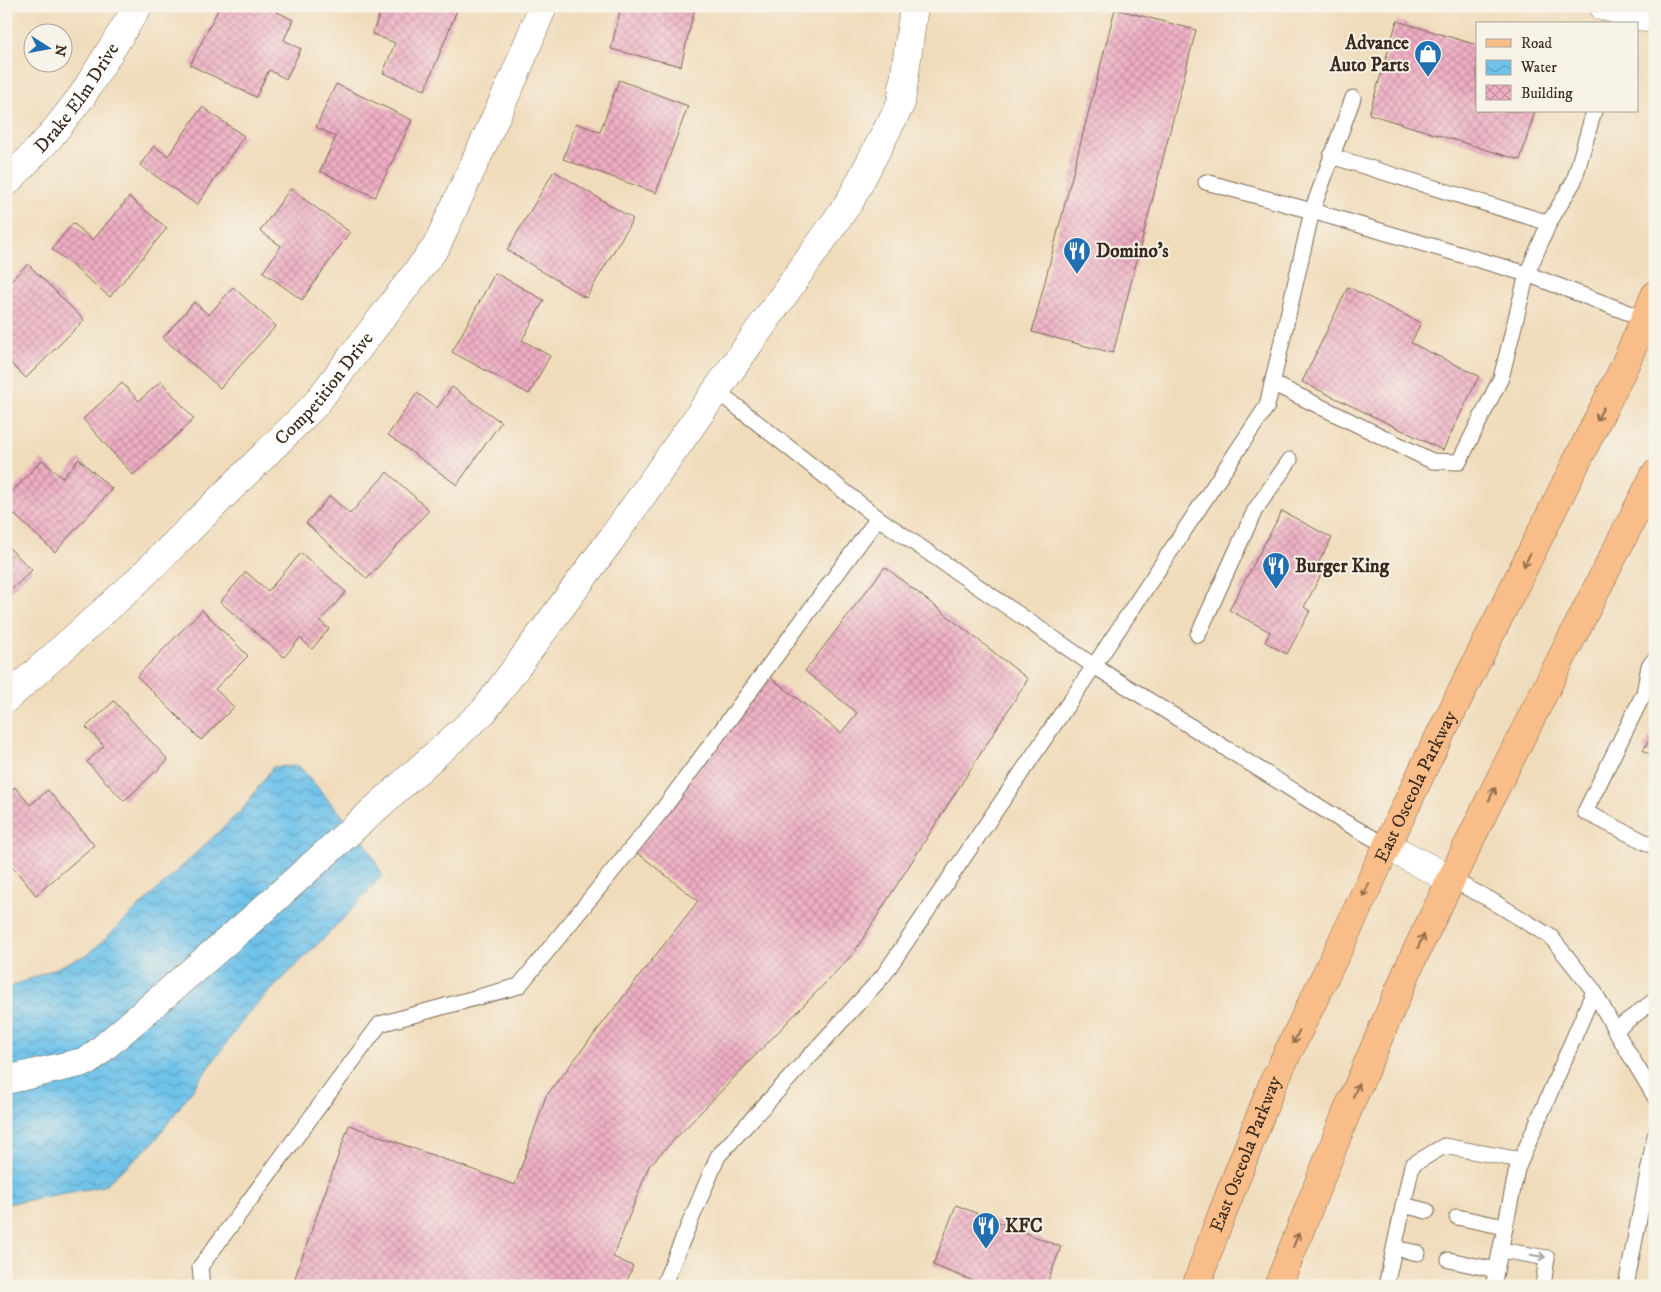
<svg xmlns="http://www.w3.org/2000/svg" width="1661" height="1292" viewBox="0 0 1661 1292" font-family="'IM FELL DW Pica',serif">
<defs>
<pattern id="water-waves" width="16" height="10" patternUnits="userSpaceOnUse" patternTransform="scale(1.25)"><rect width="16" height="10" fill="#6ec2ea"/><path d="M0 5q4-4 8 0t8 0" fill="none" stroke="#5c9ebd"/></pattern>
<pattern id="building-cross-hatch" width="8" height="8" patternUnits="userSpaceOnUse" patternTransform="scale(1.25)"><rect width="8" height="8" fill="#efaec4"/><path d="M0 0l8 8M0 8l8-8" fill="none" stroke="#c38e9f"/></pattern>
</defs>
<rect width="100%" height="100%" fill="#f7f3e8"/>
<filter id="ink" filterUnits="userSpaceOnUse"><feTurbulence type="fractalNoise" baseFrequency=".02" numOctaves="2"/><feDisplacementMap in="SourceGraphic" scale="10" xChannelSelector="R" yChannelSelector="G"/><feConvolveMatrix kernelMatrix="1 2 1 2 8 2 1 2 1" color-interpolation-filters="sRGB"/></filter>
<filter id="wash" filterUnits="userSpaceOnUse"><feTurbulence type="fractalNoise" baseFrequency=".0096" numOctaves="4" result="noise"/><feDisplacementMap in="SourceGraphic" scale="20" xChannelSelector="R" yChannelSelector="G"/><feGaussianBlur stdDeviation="1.12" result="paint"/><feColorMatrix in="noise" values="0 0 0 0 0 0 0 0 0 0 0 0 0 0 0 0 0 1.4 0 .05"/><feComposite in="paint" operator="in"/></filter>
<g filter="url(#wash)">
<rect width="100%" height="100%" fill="#f0dcbb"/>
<path fill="url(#water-waves)" stroke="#547684" d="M299,766L365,842L382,875L348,914L250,1011L154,1142L104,1186L6,1204V989L89,954L243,809L273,767Z"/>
<g id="blocks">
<g fill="url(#building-cross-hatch)">
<path d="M220,6H266L293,20L284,40L301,49L286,79L269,70L256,97L190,65Z"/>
<path d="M383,6H447L457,10L425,90L383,73L395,43L372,34Z"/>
<path d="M621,6H695L681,66L611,49Z"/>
<path d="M1115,9L1196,30L1113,353L1032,332Z"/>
<path d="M1397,21L1477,45V111H1535L1520,160L1369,114Z"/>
<path d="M619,80L688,106L656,193L563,159L576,123L600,132Z"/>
<path d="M336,84L412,120L375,197L320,171L336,137L316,127Z"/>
<path d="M202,107L244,136L197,205L140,165L154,146L168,156Z"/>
<path d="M554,171L633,219L586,298L507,250Z"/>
<path d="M290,189L350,232L302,300L263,272L281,246L260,231Z"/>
<path d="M129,197L167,228L110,297L52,249L73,223L93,240Z"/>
<path d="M28,264L84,320L26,378L6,359V285Z"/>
<path d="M495,273L544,300L522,340L550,356L529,394L452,352Z"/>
<path d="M233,287L276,326L220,388L163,338L194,302L209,315Z"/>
<path d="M1348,287L1421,323L1411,343L1479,376L1443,450L1302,382Z"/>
<path d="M161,381L194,419L133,475L83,419L122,383L139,401Z"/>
<path d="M452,387L501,422L457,485L388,435L417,393L437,408Z"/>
<path d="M79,459L112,489L55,552L6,507V498L42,460L62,478Z"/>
<path d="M387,472L429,510L367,579L306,523L330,496L350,514Z"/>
<path d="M1282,511L1332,538L1315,569L1322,573L1304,607L1310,611L1287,654L1265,642L1270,632L1229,610Z"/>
<path d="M6,545L32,570L6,595Z"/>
<path d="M301,553L346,592L320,621L329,629L312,649L300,638L284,657L220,602L246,572L268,591Z"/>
<path d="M885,567L1028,679L853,954L649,1166L613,1257L633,1266L625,1286H292L349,1125L515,1185L546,1096L698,901L635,851L770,677L841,733L857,713L805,671Z"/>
<path d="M202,610L248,656L215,689L234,707L201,740L137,676Z"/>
<path d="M114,701L168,760L124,801L87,762L104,746L86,727Z"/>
<path d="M1655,730V757L1643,750Z"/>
<path d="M15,787L30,805L48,790L94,845L36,895L6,859V795Z"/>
<path d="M956,1205L1061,1247L1046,1286H986L933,1265Z"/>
</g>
</g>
</g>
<g filter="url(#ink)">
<use href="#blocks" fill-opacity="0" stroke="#7a6855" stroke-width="1"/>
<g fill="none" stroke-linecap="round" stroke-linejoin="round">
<defs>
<g id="lane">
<path d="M1331,156L1549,223L1574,181L1594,111"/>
<path d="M1206,182L1312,211L1353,98"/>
<path d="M1272,383L1432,461L1459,462L1501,378L1527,274L1549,223"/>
<path d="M717,391L878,518"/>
<path d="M1198,635L1255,510L1290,460"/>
<path d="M1655,659L1649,666L1644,693L1585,812L1655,847"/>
<path d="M1450,879L1489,899L1551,937L1594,991L1615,1030L1655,1097"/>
<path d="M1615,1030L1655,1000"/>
<path d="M1403,1205L1427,1211"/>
<path d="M1457,1217L1505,1227"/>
<path d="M1394,1248L1418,1253"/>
<path d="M1501,1250L1547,1258L1543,1286"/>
<path d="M1449,1260L1496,1270"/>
<path d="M202,1286L200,1267L380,1024L519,986L663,809L878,518L1094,666L1339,819L1387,846"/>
<path d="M663,1286L718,1156L883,976L1094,666L1267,406L1312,211L1527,274L1645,319"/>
<path d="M1386,1286L1412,1165L1444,1146L1521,1160"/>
<path d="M1493,1286L1517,1169L1594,991"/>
<path d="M1626,1286L1655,1136"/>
</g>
<g id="street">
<path d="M1603,6L1655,20"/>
<path id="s1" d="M6,183L49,138L82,96L138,6"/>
<path id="s2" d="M6,699L131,587L314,406L436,247L515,75L543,6"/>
<path d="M1387,846L1450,879"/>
<path d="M6,1080L88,1061L257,915L484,711L610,541L850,201L901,103L914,6"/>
</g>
<g id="primary">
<path id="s3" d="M1196,1286L1217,1227L1273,1083L1350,925L1425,765L1622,371L1655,295"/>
<path d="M1278,1286L1346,1114L1413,958L1495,789L1655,474"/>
</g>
</defs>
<use href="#lane" stroke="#7a6855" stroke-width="17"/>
<use href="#street" stroke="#7a6855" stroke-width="29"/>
<use href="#primary" stroke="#7a6855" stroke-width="29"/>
<use href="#lane" stroke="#fff" stroke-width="15"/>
<use href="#street" stroke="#fff" stroke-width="28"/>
<use href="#primary" stroke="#f8bd88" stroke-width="28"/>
</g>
<defs><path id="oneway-shaft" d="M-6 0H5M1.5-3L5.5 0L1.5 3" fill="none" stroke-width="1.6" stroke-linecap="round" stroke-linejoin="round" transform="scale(1.25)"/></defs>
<g stroke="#906c4e">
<use href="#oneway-shaft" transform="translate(1600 414) rotate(117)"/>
<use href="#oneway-shaft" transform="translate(1527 560) rotate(117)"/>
<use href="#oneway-shaft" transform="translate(1492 794) rotate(-64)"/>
<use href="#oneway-shaft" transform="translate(1366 890) rotate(115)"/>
<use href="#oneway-shaft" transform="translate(1421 941) rotate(-65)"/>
<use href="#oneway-shaft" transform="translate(1296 1037) rotate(116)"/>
<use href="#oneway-shaft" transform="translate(1356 1090) rotate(-67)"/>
<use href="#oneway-shaft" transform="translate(1296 1240) rotate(-68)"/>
</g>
<use stroke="#a79f9a" href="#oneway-shaft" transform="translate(1538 1256) rotate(10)"/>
</g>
<defs>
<symbol id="shop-pin" viewBox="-11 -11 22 30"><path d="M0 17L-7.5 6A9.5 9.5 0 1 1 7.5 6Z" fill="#1f6fb2" stroke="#f7f3e8"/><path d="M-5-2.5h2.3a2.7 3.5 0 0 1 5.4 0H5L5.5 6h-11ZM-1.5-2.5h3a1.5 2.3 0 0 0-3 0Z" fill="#fff"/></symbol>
<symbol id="restaurant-pin" viewBox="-11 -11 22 30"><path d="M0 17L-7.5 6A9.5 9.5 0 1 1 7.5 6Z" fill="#1f6fb2" stroke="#f7f3e8"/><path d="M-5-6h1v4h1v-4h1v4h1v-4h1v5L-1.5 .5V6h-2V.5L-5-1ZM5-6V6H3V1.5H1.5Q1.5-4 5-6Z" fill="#fff"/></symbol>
</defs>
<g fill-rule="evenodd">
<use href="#shop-pin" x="1412" y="38" width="32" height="43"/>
<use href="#restaurant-pin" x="1061" y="235" width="32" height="43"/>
<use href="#restaurant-pin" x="1260" y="550" width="32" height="43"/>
<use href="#restaurant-pin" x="970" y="1210" width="32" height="43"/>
</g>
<g text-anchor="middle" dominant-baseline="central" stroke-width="4" stroke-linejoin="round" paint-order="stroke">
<g font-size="19" font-weight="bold" fill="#3b2a1e" stroke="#f7f3e8" text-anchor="start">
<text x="1409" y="43" text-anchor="end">Advance<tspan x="1409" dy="22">Auto Parts</tspan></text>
<text x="1096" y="251">Domino's</text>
<text x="1295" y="566">Burger King</text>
<text x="1005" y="1226">KFC</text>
</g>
<g font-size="19" fill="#3b2a1e" stroke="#f7f3e8">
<text stroke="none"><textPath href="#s1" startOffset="111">Drake Elm Drive</textPath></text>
<text stroke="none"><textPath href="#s2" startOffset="445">Competition Drive</textPath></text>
<text stroke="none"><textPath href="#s3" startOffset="546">East Osceola Parkway</textPath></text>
<text stroke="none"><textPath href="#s3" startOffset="141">East Osceola Parkway</textPath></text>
</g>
</g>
<rect width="1661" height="1292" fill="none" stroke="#f7f3e8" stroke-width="25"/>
<rect x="1476" y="22" width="162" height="90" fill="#f7f3e8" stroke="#aca397"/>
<rect x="1486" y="39" width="25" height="8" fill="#f8bd88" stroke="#aca397"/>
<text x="1521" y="48" font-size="15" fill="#3b2a1e">Road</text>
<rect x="1486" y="60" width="25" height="15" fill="url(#water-waves)" stroke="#aca397"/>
<text x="1521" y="72" font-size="15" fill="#3b2a1e">Water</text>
<rect x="1486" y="85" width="25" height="15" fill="url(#building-cross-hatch)" stroke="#aca397"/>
<text x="1521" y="98" font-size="15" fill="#3b2a1e">Building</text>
<g transform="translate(48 48) rotate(101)"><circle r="24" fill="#f7f3e8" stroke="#aca397"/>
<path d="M0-4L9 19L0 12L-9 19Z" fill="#1f6fb2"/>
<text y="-8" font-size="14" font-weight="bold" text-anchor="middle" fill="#3b2a1e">N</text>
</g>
</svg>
